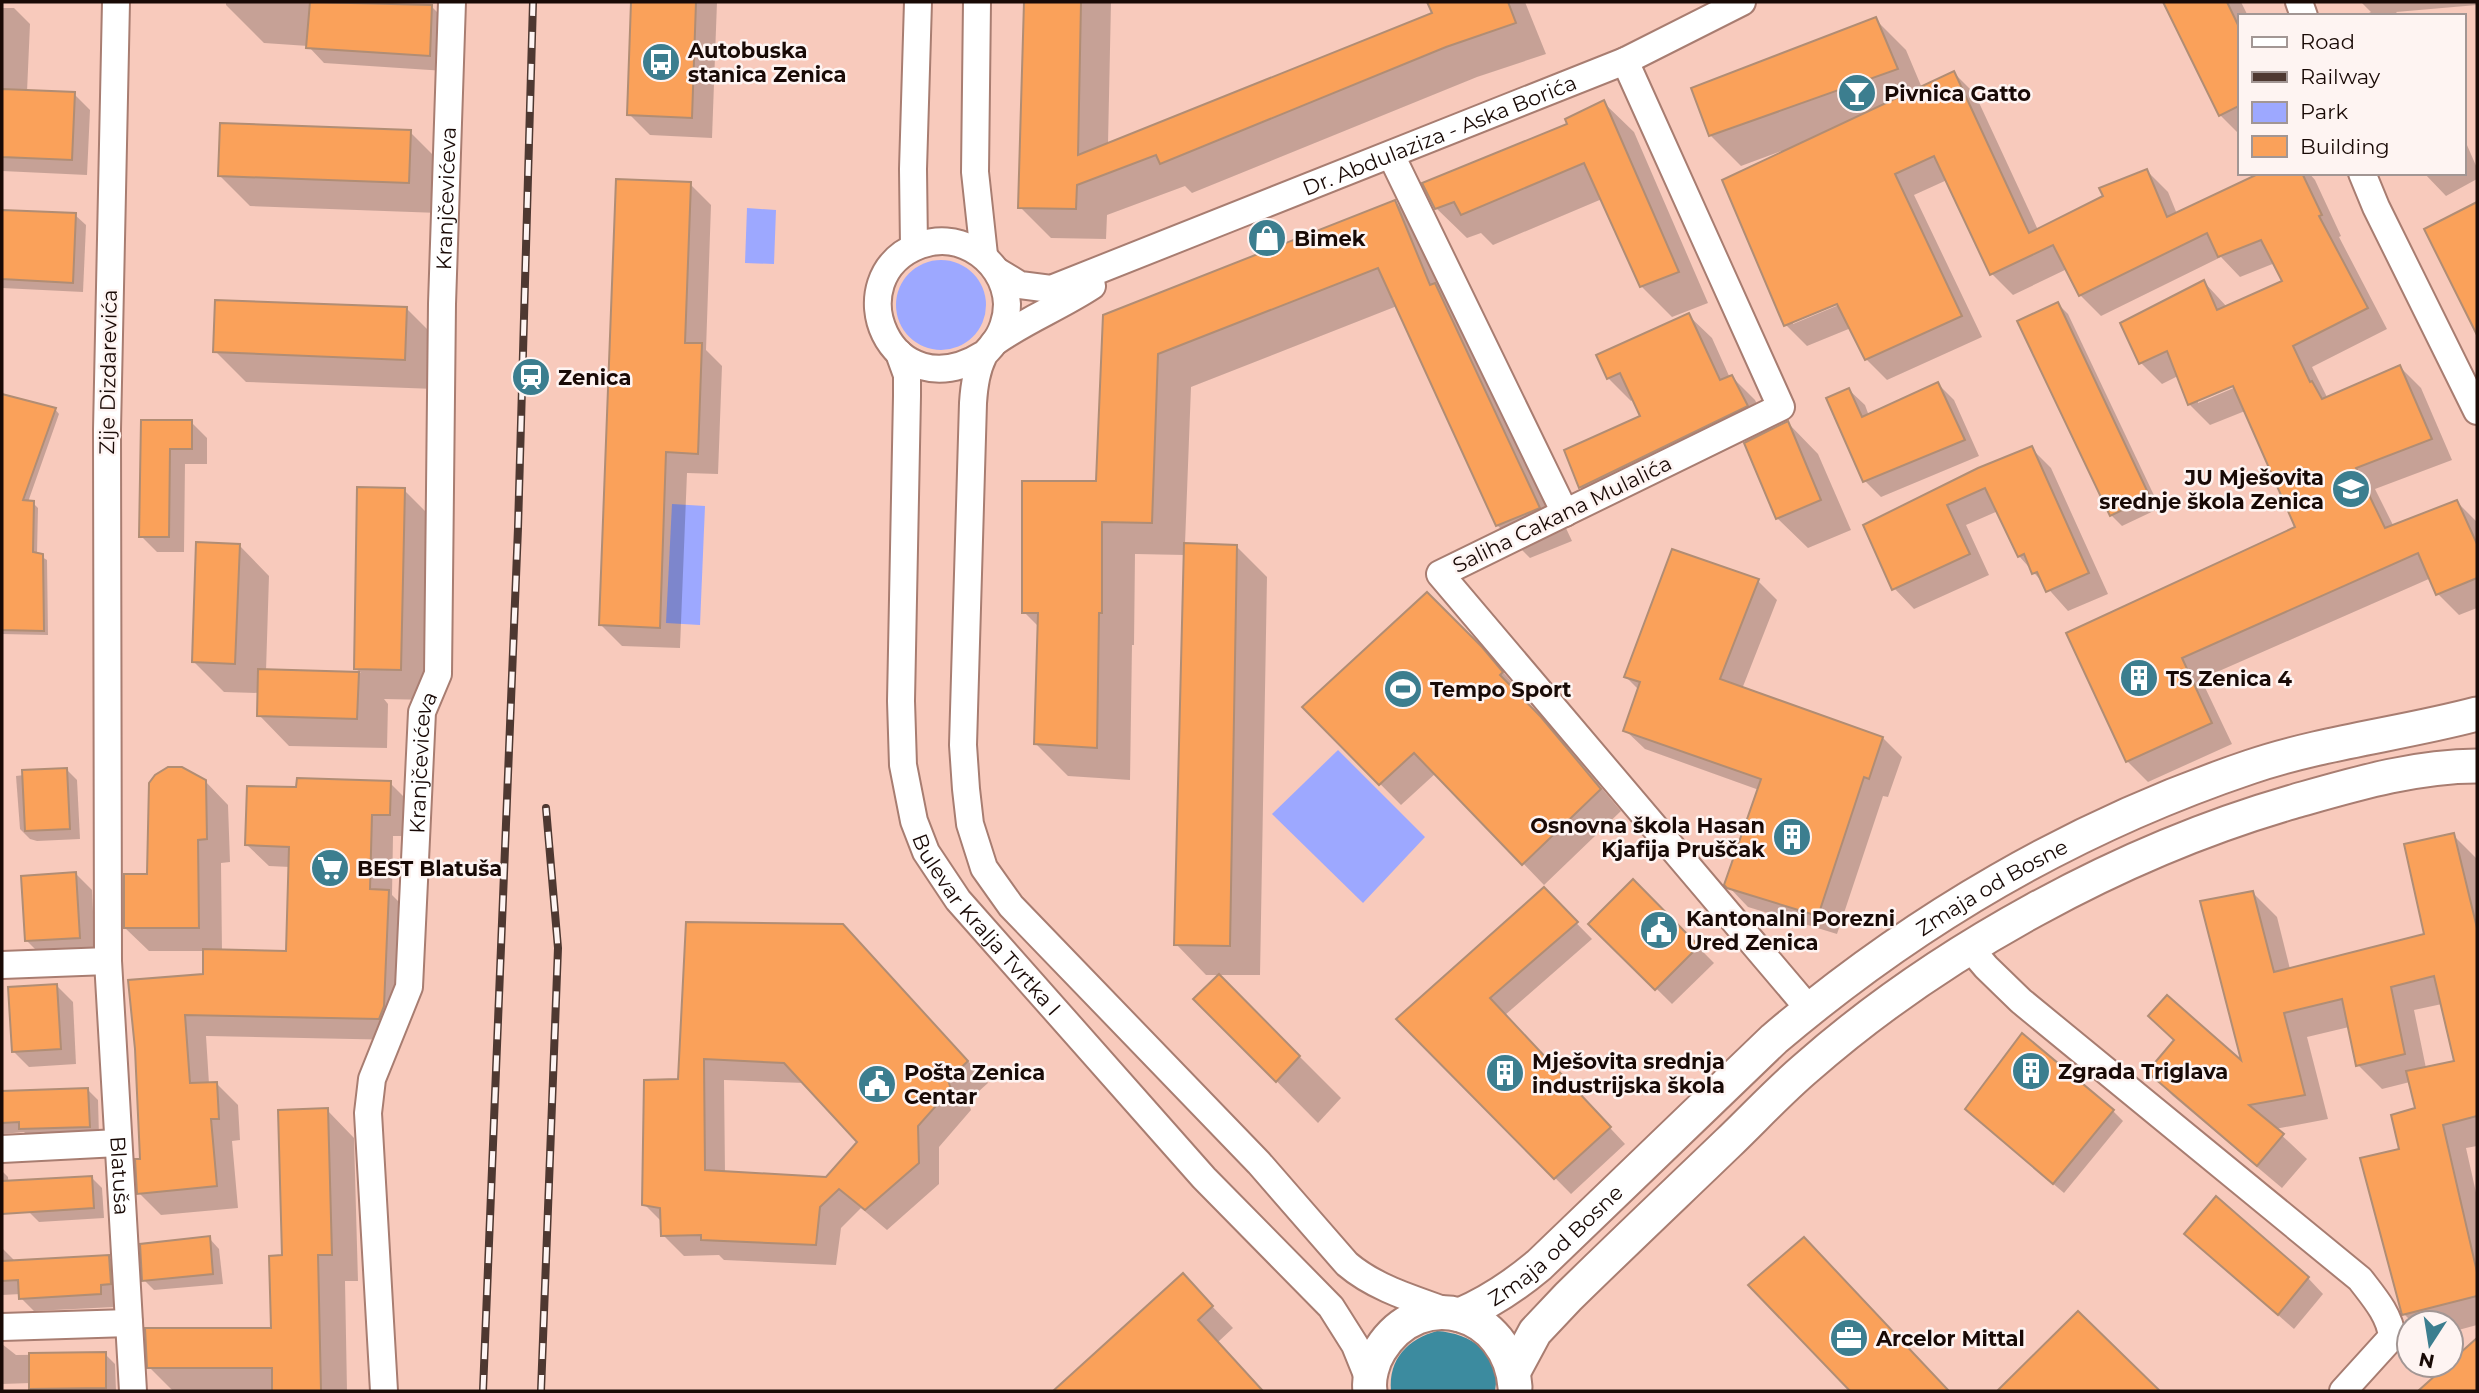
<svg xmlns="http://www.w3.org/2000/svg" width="2479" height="1393" viewBox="0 0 2479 1393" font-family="Montserrat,sans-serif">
<rect width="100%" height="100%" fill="#f8cabc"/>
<g fill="#9da8ff">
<path d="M747,208L776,210L774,264L745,263Z"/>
<circle cx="941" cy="305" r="45"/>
<path d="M672,504L705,506L700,625L666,623Z"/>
<path d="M1338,750L1425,837L1363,903L1272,814Z"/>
</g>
<path fill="#3c8b9f" d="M1437,1331C1470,1333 1502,1354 1495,1391H1391C1388,1359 1408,1339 1437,1331Z"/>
<g fill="#0003" fill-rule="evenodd">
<path d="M226,2H343L431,6L447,22L445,71L324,63L308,46L264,43L226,5Z"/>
<path d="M633,2H717L712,138L650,135L629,114Z"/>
<path d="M1025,2H1111L1108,144L1434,14L1429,2H1525L1546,54L1477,77L1192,193L1185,186L1107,215L1106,239L1051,238L1020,207Z"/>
<path d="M2165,2H2241L2248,16H2239V134L2220,115Z"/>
<path d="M2361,2H2477V5L2396,12L2400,16H2363L2371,12Z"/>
<path d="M2,8H14L30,24L27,92L74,94L90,110L87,175L2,171Z"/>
<path d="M1875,19L1906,50L1922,88L1954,73L1975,94L2038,230L2105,196L2147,171L2168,192L2177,214L2264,173H2309L2315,180L2341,236L2339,237L2387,329L2312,367L2328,399L2400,367L2421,388L2452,460L2375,489L2394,527L2457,502L2477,522V608L2459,615L2438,594L2431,578L2201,679L2232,744L2148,782L2127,761L2069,634L2297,528L2245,411L2210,425L2189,404L2178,376L2162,384L2141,363L2204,282L2227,307L2285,282L2275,263L2240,277L2221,257L2101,316L2080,295L2067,269L2013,295L1992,274L1947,180L1914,195L1982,337L1887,380L1866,359L1851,328L1807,346L1786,325L1724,181L1782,154L1781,151L1741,166L1710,135ZM1845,299L1846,302L1793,324V321ZM2240,381L2241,385L2198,403V399Z"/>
<path d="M1603,102L1634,132L1708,303L1672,317L1641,286L1602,199L1493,245L1481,233L1467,238L1436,208Z"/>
<path d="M410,132L441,163L439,213L250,206L219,175Z"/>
<path d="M2463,136L2477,168V179L2446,196L2424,173H2463Z"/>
<path d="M690,184L711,205L706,350L722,366L718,474L687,473L680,648L622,646L601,625Z"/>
<path d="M1395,202L1428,235L1572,541L1530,558L1497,525L1397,306L1191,387L1185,544L1237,547L1267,577L1260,975H1206L1176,944L1185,555L1135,554L1134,645H1132L1130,780L1068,776L1035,743L1039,627L1024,612L1098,483L1104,317Z"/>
<path d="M2477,204V331L2426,230Z"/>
<path d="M2,212L75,215L86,225L83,292L2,288Z"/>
<path d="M2058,304L2068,314L2160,508L2122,526L2111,515Z"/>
<path d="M406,308L437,339L435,389L246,382L215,351Z"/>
<path d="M1689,316L1712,338L1730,378L1732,377L1755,400L1771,432L1788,423L1818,454L1851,530L1808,548L1777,518L1745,441L1603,510L1581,487L1566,451L1642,417L1634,399L1631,401L1608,378Z"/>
<path d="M1938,384L1954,400L1979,456L1881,497L1865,481L1849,390L1865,405L1869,416Z"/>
<path d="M6,397L55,409L59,414L28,502L33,503L38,508L37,554L47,560L48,635L2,634V410Z"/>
<path d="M143,422H191L207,438V464H185L184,552H157L141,536Z"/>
<path d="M2031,448L2051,468L2108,594L2068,611L2019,556L1998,511L1966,525L1989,575L1914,609L1894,588L1865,525Z"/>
<path d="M404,490L434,520L431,700L384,699L388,704L387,748L289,746L259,715V693L224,692L194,662L239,545L269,576L266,671L361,673L356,669Z"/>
<path d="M1758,581L1777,600L1742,689L1883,738L1902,757L1888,797L1883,796L1837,934L1748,907L1726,884L1759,790L1645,749L1625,730L1639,690L1626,677Z"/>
<path d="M1427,594L1502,671L1522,694L1519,697L1562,741L1621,811L1544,885L1436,773L1401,805L1304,707Z"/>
<path d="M67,770L77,780L80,839L37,841L30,839L20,829L16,776Z"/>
<path d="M205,781L228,805L230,862L221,863L222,952L288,953L290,867L269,866L247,845L298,789L390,783L412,805L411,836H393L392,895L410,913L401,1040L206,1036L209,1084L216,1083L238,1105L240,1140L232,1141L238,1208L161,1215L139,1193L142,1160L136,1049L205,976V951H149L125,928L149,876Z"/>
<path d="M2453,835L2477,859V1146L2466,1148L2477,1197V1325L2451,1332V1323H2413L2404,1314L2417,1110L2410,1082L2382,1089L2358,1065L2349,1027L2307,1037L2328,1119L2275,1129L2307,1159L2282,1188L2173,1096L2149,1072L2175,1041L2150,1016L2244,1065L2253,893L2277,917L2290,969L2427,935ZM2442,1004L2456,1062L2426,1068L2414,1010Z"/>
<path d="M76,874L92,890L95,953L42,956L26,940Z"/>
<path d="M1633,881L1714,963L1672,1004L1591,924Z"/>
<path d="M1544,890L1592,939L1505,1015L1625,1144L1571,1194L1398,1019Z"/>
<path d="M688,924L864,947L988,1083L968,1101L971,1110L939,1147V1184L887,1230L861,1208L841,1228L836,1265L724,1260L719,1255L684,1256L663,1235L662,1222L644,1204L680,1080ZM724,1080L805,1083L859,1142L826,1179L725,1173Z"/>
<path d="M1219,976L1341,1098L1318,1123L1195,999Z"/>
<path d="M57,986L73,1002L76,1064L29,1067L13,1051Z"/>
<path d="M88,1090L98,1100L99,1136L31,1139L24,1132L2,1134V1093Z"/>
<path d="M327,1110L354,1138L358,1281H345L347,1391H173L149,1367L272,1330L284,1257Z"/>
<path d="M2113,1111L2123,1121L2064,1193L1977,1119Z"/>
<path d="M2,1171L8,1177L10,1207H2Z"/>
<path d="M92,1178L102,1188L104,1218L39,1222L29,1212Z"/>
<path d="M2186,1234L2308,1278L2323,1294L2294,1329Z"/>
<path d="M209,1238L219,1249L223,1284L154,1290L144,1280Z"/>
<path d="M2,1248L14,1260L109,1257L122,1270L124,1297L114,1298V1307L34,1311L21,1298V1294L2,1295Z"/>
<path d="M1183,1276L1233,1328L1218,1342L1263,1391H1056Z"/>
<path d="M2078,1313L2157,1391H2000Z"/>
<path d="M2477,1340V1391H2420L2451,1365Z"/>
<path d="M2,1344L16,1355L105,1354L115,1364L116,1391H33L31,1383L2,1384Z"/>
</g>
<g fill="#faa15a" stroke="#b18d74" stroke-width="2" fill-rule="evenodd">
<path d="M310,2L432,5L430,56L306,48Z"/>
<path d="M631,2H696L692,118L627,115Z"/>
<path d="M1024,2H1081L1078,155L1432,13L1427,2H1508L1516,23L1446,47L1160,164L1156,155L1077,185L1076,209L1018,208Z"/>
<path d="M2163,2H2227L2239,27V106L2219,116Z"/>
<path d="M1876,17L1898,69L1709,136L1691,88Z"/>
<path d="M1954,71L2029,233L2103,196L2099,188L2147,169L2167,217L2260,173H2302L2322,215L2319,216L2368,308L2293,346L2310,382L2312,381L2322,399L2400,365L2432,439L2356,468L2385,528L2457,500L2477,544V578L2436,595L2418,553L2182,658L2212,723L2126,762L2066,633L2295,527L2233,386L2188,405L2167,351L2139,364L2120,323L2204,280L2217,310L2282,281L2261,240L2218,257L2207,233L2079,296L2053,245L1990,275L1934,156L1895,174L1962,316L1865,360L1837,304L1784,326L1722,180Z"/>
<path d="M2,89L75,92L72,160L2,157Z"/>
<path d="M1604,100L1679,272L1640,287L1584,163L1461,215L1454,202L1435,209L1422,183L1567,124L1565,119Z"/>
<path d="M220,123L411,130L409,183L218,176Z"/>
<path d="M616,179L691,182L685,343H702L698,454L666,452L660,628L599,625Z"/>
<path d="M1395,200L1430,285L1435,283L1540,508L1496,526L1378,268L1158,354L1152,523L1102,522V613H1099L1097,748L1034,744L1038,613H1022V481H1096L1103,315Z"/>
<path d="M2477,202V335L2424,229Z"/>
<path d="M2,210L76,213L73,283L2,279Z"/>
<path d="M215,300L407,307L405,360L213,352Z"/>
<path d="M2058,302L2150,497L2110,516L2017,321Z"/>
<path d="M1689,313L1720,380L1732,375L1748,406L1579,488L1564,450L1640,416L1620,373L1607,379L1596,355Z"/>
<path d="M1938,382L1965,440L1863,482L1826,398L1849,388L1862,417Z"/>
<path d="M2,394L56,408L23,500L34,501L33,552L43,554L44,631L2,630Z"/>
<path d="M141,420H192V449H170L169,537H139Z"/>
<path d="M1788,421L1821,500L1776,519L1744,443Z"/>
<path d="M2032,446L2089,573L2046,592L2037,572L2032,574L2024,554L2018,557L1985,488L1947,505L1970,554L1892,590L1863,525L1978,468Z"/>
<path d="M357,487L405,488L401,670L354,669Z"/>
<path d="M196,542L240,544L235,664L192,662Z"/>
<path d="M1184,543L1237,545L1230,946L1174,945Z"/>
<path d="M1672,549L1759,579L1720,679L1883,737L1869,779L1864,777L1818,916L1727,888L1724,885L1761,779L1623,731L1640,682L1624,677Z"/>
<path d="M1427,592L1482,647L1503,672L1500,675L1541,717L1601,789L1522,865L1414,753L1379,785L1302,707Z"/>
<path d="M258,669L359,672L357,719L257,716Z"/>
<path d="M168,767H182L206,780L207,839L198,840L199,928H124V874H147L149,783L155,775Z"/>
<path d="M67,768L70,829L25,831L22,770Z"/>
<path d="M297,778L391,781L390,815H372L370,889L389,890L384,1006L379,1019L185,1015L190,1083L217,1082L219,1119H211L217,1186L137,1194L135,1159H140L135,1049L128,980L203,974V949L286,951L289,847L245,845L247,786L296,787Z"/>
<path d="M2454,833L2477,928V1116L2443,1125L2477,1272V1296L2402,1315L2360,1158L2399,1149L2391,1115L2415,1108L2406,1071L2454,1061L2434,976L2391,987L2405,1054L2356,1066L2342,999L2284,1013L2305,1095L2249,1105L2284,1134L2257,1166L2147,1072L2174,1040L2148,1016L2167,995L2241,1060L2200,901L2253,891L2274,972L2424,934L2404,844Z"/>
<path d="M76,872L80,938L25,941L21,876Z"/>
<path d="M1633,879L1699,946L1655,990L1588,924Z"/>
<path d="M1544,887L1578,922L1490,998L1611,1127L1554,1179L1396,1019Z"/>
<path d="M686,922L843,924L968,1061L948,1080L951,1089L918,1126L919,1163L865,1210L839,1189L820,1207L816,1245L701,1240V1235L661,1236L660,1208L642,1205L644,1080L678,1079ZM704,1059L784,1063L857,1142L826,1177L705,1170Z"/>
<path d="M1219,974L1300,1056L1276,1082L1193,999Z"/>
<path d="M57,984L61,1049L12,1052L8,987Z"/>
<path d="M2022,1033L2114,1110L2053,1184L1965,1109Z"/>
<path d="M88,1088L90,1127L19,1129V1122L2,1123V1091Z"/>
<path d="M328,1108L332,1255H318L321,1391H272V1368H147L145,1328H271L269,1256L282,1255L278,1110Z"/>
<path d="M92,1176L94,1208L2,1214V1181Z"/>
<path d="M2216,1196L2309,1277L2278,1315L2184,1234Z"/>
<path d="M210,1236L213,1274L142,1281L140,1244Z"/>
<path d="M1804,1237L1949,1391H1850L1748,1285Z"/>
<path d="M109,1255L111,1284L101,1285V1294L19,1299L18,1280L2,1281V1261Z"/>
<path d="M1183,1273L1213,1306L1198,1320L1263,1391H1053Z"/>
<path d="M2078,1311L2160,1391H1997Z"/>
<path d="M2477,1338V1391H2418L2447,1365H2451V1361Z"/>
<path d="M106,1352V1388L29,1389V1353Z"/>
</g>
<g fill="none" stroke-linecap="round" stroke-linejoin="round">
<defs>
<g id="minor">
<path id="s1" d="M116,2L107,430L108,961L133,1391"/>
<path d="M977,2L975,172L984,255"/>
<path d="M2299,2L2304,16"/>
<path d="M1625,61L1781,407L1440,574L1809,1009"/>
<path d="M1391,155L1565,513"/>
<path d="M2362,173L2376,207L2477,411"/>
<path d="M914,247L913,169L918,2"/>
<path id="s2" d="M997,271L1020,285L1051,289L1625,61L1742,2"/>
<path d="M995,342C1026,320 1060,307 1092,286"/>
<path id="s3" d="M899,353L907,375V396L901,701L903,765L914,821L926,852L958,900L1204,1178L1331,1307L1355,1345L1370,1382"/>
<path d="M984,354C890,413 835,277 920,245C937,239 956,240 972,249C992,260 1006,280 1007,304C1007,318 1002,334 993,344C990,349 985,352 983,357C976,371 974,387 973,403L963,745L966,789L970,824L984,868L1011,906L1259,1163L1347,1264C1375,1288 1413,1299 1449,1312"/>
<path d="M1970,948L1986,967L2021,1001L2360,1279C2373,1296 2390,1315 2392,1337L2343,1391"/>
<path d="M2,965L108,961"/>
<path d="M2,1149L118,1143"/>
<path d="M2,1327L129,1323"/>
<path id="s4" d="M384,1391L368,1113L372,1079L409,987L422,712L438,674L442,304L452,2"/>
</g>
<g id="major">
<path id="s5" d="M1460,1315C1490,1302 1514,1286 1539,1265L1774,1039C1914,920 2075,826 2250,767C2324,742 2402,734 2477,714"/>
<path d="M1514,1371L1535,1332L1568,1297C1621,1245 1675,1194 1728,1143C1754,1118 1779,1091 1806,1068C1939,951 2122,851 2292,802C2352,785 2414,766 2477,766"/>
<path d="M1370,1391C1368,1378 1373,1361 1380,1350C1421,1284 1509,1311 1515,1387"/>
</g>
</defs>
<use href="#minor" stroke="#a87d71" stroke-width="30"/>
<use href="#major" stroke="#a87d71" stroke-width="37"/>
<use href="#minor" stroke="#fff" stroke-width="26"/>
<use href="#major" stroke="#fff" stroke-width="33"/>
<defs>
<g id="rail">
<path d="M483,1391L518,528L533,2"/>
<path d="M541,1391L558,948L546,808"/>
</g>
</defs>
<use href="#rail" stroke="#4e3831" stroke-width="8"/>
<use href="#rail" stroke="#fef4f2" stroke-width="5" stroke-dasharray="16" stroke-linecap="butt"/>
</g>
<defs>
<symbol id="bus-disc" viewBox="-11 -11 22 22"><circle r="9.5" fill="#3c7e8f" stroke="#fef4f2"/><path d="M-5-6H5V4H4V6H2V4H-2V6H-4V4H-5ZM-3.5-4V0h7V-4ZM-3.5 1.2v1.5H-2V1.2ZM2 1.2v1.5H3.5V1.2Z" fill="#fff"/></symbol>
<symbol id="bar-disc" viewBox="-11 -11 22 22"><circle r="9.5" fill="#3c7e8f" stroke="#fef4f2"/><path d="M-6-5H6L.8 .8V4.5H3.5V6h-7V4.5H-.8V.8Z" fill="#fff"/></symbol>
<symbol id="shop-disc" viewBox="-11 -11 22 22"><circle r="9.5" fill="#3c7e8f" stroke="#fef4f2"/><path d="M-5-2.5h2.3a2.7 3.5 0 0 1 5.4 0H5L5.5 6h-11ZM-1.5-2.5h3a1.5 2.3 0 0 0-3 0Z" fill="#fff"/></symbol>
<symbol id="station-disc" viewBox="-11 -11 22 22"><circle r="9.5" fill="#3c7e8f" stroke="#fef4f2"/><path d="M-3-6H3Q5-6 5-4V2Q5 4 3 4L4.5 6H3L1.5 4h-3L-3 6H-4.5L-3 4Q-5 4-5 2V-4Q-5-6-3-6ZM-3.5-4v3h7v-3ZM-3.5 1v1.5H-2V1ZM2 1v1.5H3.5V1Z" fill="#fff"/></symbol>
<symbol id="school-disc" viewBox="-11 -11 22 22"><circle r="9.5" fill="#3c7e8f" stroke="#fef4f2"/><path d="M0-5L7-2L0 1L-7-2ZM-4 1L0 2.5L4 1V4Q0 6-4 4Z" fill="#fff"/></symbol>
<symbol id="building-disc" viewBox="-11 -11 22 22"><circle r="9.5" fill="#3c7e8f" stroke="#fef4f2"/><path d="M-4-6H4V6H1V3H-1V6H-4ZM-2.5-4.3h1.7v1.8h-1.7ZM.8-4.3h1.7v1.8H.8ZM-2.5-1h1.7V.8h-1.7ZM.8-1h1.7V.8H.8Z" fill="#fff"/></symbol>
<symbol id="stadium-disc" viewBox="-11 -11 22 22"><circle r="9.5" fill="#3c7e8f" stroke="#fef4f2"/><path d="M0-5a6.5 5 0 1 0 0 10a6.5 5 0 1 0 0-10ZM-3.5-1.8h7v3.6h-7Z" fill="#fff"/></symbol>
<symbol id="supermarket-disc" viewBox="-11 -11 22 22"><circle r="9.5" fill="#3c7e8f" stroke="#fef4f2"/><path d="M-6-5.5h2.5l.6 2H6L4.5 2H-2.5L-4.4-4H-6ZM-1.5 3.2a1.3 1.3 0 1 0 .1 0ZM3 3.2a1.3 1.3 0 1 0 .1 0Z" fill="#fff"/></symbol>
<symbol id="civic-disc" viewBox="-11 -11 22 22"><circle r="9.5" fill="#3c7e8f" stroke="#fef4f2"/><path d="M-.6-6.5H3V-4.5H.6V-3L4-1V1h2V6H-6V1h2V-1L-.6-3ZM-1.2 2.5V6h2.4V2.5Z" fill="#fff"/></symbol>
<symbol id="office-disc" viewBox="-11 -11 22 22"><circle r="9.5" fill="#3c7e8f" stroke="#fef4f2"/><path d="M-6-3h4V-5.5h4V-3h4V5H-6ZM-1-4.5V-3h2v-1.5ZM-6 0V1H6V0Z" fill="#fff"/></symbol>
</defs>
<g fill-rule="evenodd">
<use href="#bus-disc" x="639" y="40" width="44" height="44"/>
<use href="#bar-disc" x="1835" y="71" width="44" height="44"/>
<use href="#shop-disc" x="1245" y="216" width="44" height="44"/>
<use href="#station-disc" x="509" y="355" width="44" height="44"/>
<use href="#school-disc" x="2329" y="467" width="44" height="44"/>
<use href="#building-disc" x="2117" y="656" width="44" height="44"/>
<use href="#stadium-disc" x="1381" y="667" width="44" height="44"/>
<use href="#building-disc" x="1770" y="815" width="44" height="44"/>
<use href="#supermarket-disc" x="308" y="846" width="44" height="44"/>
<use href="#civic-disc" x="1637" y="908" width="44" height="44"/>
<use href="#building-disc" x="2009" y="1049" width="44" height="44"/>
<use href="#building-disc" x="1483" y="1051" width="44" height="44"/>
<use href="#civic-disc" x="855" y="1062" width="44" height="44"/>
<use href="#office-disc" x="1827" y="1316" width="44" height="44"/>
</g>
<g text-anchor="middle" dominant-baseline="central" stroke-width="5" stroke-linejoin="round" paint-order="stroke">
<g font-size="21" font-weight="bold" fill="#190a06" stroke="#fef4f2" text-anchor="start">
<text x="688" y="50">Autobuska<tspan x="688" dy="24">stanica Zenica</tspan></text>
<text x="1884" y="93">Pivnica Gatto</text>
<text x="1294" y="238">Bimek</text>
<text x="558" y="377">Zenica</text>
<text x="2324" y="477" text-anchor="end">JU Mješovita<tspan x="2324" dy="24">srednje škola Zenica</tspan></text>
<text x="2166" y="678">TS Zenica 4</text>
<text x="1430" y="689">Tempo Sport</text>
<text x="1765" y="825" text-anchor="end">Osnovna škola Hasan<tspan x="1765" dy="24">Kjafija Pruščak</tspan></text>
<text x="357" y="868">BEST Blatuša</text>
<text x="1686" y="918">Kantonalni Porezni<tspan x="1686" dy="24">Ured Zenica</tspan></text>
<text x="1532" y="1061">Mješovita srednja<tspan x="1532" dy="24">industrijska škola</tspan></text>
<text x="2058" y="1071">Zgrada Triglava</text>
<text x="904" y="1072">Pošta Zenica<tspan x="904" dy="24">Centar</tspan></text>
<text x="1876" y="1338">Arcelor Mittal</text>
</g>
<g font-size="21" fill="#190a06" stroke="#fef4f2">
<text stroke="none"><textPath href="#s2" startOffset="476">Dr. Abdulaziza - Aska Borića</textPath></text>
<text stroke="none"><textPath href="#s4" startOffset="1204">Kranjčevićeva</textPath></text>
<text transform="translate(108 372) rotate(-89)">Zije Dizdarevića</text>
<text transform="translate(1562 514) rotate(-26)">Saliha Cakana Mulalića</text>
<text stroke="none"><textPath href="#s4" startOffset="637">Kranjčevićeva</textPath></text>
<text stroke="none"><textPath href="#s5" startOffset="686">Zmaja od Bosne</textPath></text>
<text stroke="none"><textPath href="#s3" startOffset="598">Bulevar Kralja Tvrtka I</textPath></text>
<text stroke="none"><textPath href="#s1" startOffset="1174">Blatuša</textPath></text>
<text stroke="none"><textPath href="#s5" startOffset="119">Zmaja od Bosne</textPath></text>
</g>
</g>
<rect width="2479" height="1393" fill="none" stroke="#190a06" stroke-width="7"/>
<rect x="2238" y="14" width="228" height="161" fill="#fef4f2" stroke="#a29694" stroke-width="2"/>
<rect x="2252" y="37" width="35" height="10" fill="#ffffff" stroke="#a29694" stroke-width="2"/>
<text x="2300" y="49" font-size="21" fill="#190a06">Road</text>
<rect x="2252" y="72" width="35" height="10" fill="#4e3831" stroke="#a29694" stroke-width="2"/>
<text x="2300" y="84" font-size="21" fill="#190a06">Railway</text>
<rect x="2252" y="102" width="35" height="21" fill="#9da8ff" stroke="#a29694" stroke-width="2"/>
<text x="2300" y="119" font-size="21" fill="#190a06">Park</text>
<rect x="2252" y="136" width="35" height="21" fill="#faa15a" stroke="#a29694" stroke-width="2"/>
<text x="2300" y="154" font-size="21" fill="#190a06">Building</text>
<g transform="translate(2430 1344) rotate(192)"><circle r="33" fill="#fef4f2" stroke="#a29694" stroke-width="2"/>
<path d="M0-5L12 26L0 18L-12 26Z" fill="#3c7e8f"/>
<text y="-10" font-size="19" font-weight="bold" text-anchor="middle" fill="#190a06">N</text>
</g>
</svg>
